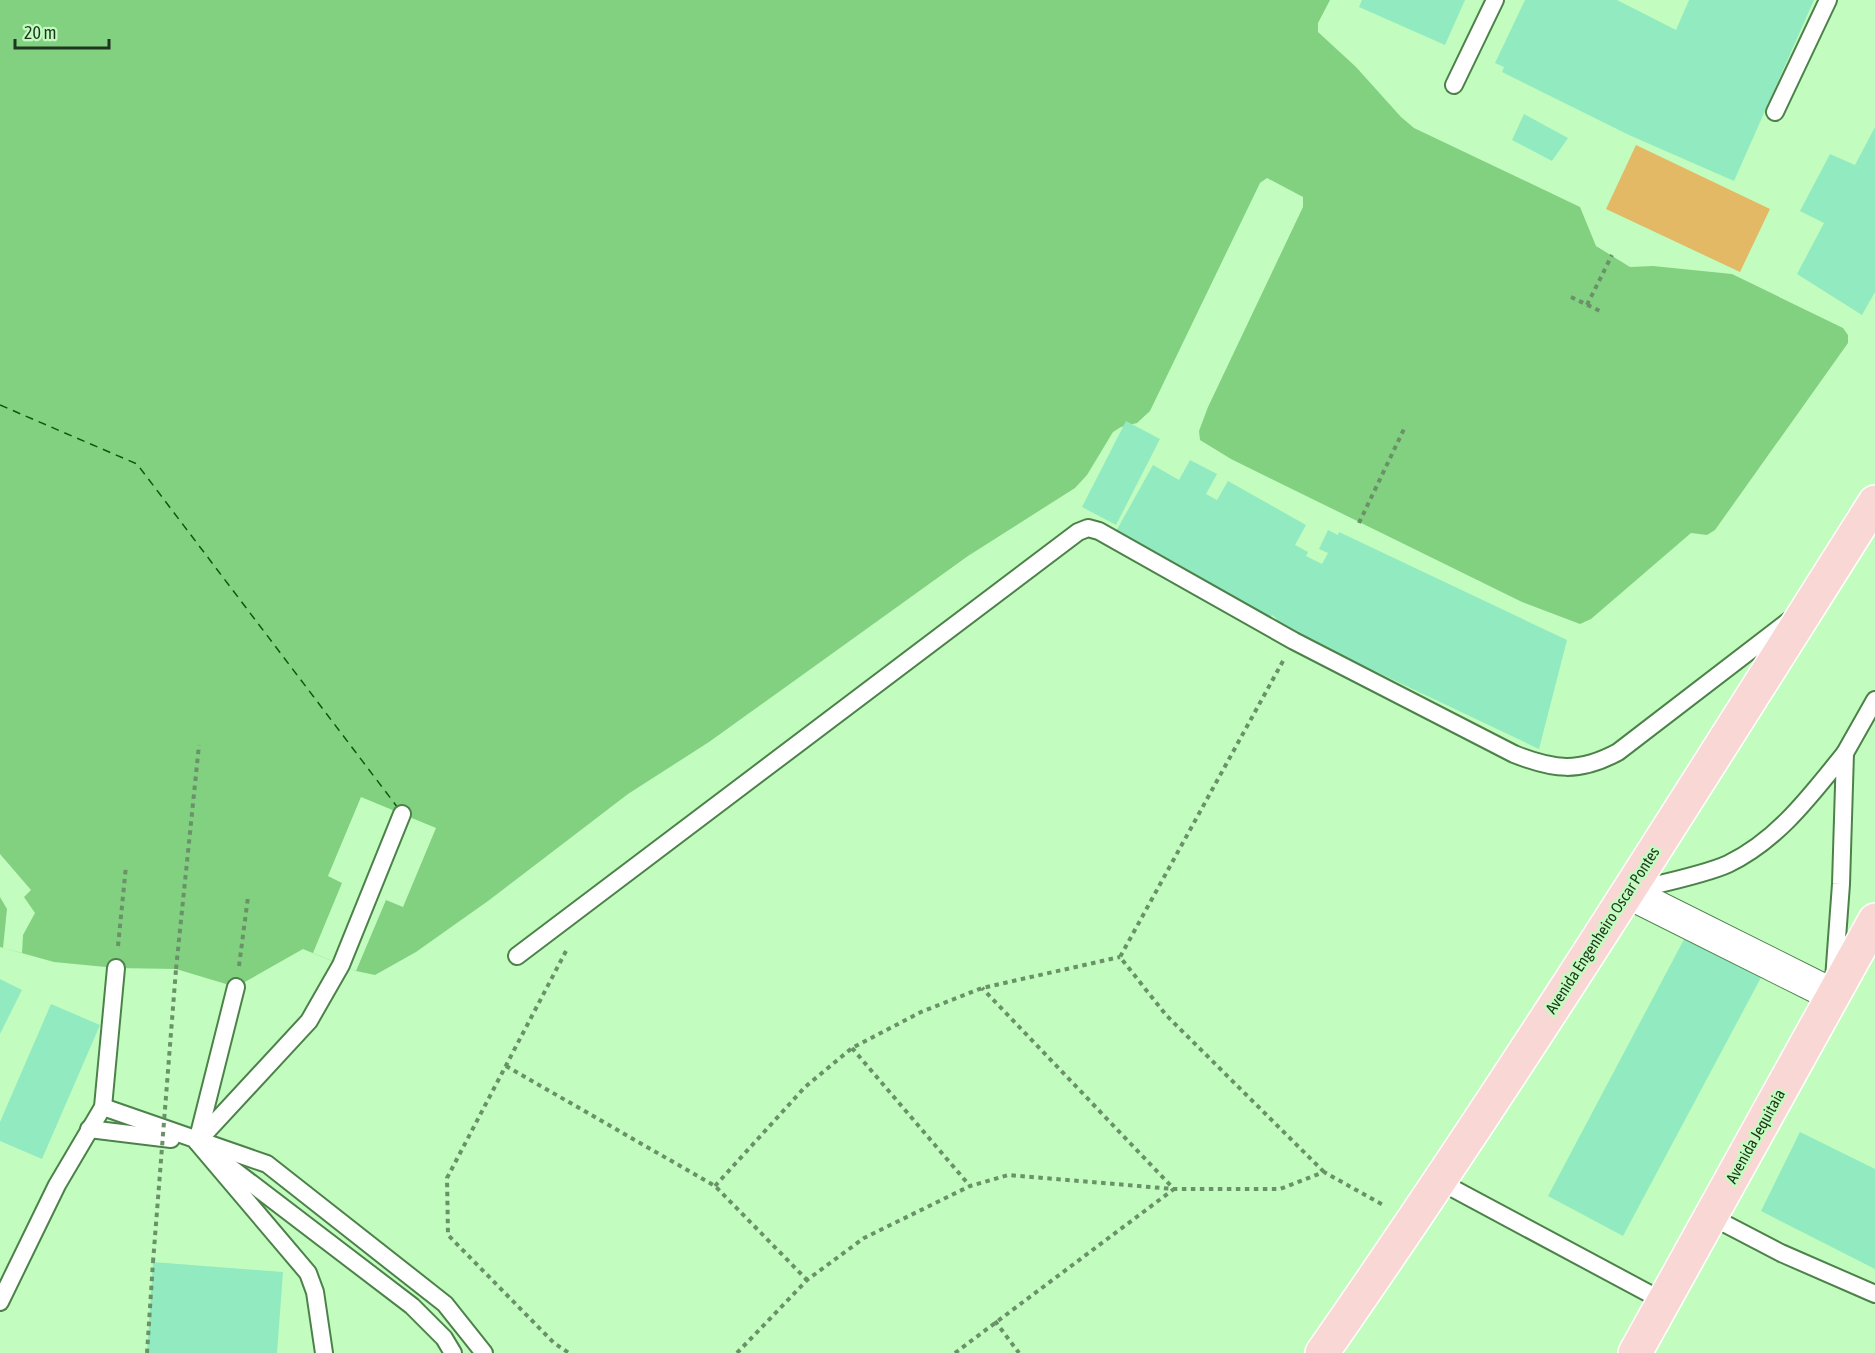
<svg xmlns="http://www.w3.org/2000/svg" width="1875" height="1353" viewBox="0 0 1875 1353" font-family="'Asap Condensed',sans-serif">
<rect width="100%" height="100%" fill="#c2fdbf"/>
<path fill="#e3b965" d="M1636,145L1770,209L1740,272L1606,209Z"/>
<path fill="#82d180" d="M0,0H1330L1318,23V32L1356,67L1401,117L1414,128L1580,207L1596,246L1630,267L1653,266L1732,274L1843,328L1848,335V343L1715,530L1707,535L1691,533L1591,619L1580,624L1522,602L1231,459L1200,440L1199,431L1208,407L1303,207V197L1267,178L1260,183L1150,411L1137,423L1121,427L1113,432L1087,475L1075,488L968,556L709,742L628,794L488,901L416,952L375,975L356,971L303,949L236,987L176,969L116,968L54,962L0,947Z"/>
<g fill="#c2fdbf">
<path d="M361,797L436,828L403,907L386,900L356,971L313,953L342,883L328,876Z"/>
<path d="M0,854L31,890L24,897L35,913L23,935L22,953L3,948L7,909L0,897Z"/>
</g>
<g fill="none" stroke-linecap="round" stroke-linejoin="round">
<path stroke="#065c0d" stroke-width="1.5" stroke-dasharray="8 6" stroke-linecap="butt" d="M0,405L137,464L398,808"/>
</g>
<g fill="#92eac1">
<path d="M1362,0H1465L1445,45L1359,7Z"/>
<path d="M1525,0H1617L1676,30L1689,0H1814L1734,181L1629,135L1502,72L1504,67L1495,63Z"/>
<path d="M1524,114L1568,138L1552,161L1512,140Z"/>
<path d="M1875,127V292L1862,315L1797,274L1824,223L1800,211L1830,154L1855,165Z"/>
<path d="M1126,421L1160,439L1116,525L1082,507Z"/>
<path d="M1190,460L1217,474L1206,494L1217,500L1228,481L1306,525L1295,545L1308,552L1306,556L1322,564L1328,553L1319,549L1328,530L1338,535L1339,532L1567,640L1539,749L1288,630L1273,627L1277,619L1272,615L1270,619L1115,533L1153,465L1179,480Z"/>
<path d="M1689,930L1765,970L1623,1236L1548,1196Z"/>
<path d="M0,979L22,990L0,1034Z"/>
<path d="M51,1004L100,1025L42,1159L0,1141V1122Z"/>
<path d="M1800,1132L1875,1169V1269L1761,1211Z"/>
<path d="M153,1262L283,1272L277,1353H147Z"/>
</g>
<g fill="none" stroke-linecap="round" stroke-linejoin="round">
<defs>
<g id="lane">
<path d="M1454,85L1495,0"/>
<path d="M1775,112L1828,0"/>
<path d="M1845,753L1875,700"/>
<path d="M1630,891C1658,884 1704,875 1728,864C1778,840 1811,795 1845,753L1841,884L1834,979"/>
<path d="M517,956L1078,532L1088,528L1099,531L1294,641L1514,754C1554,770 1579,773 1618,752L1790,620"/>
<path d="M103,1107L267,1164L445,1304L484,1353"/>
<path d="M89,1129L171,1139"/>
<path d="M198,1138L236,987"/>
<path d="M197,1142L309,1021L341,965L402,814"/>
<path d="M197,1142L308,1273L315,1292L324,1353"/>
<path d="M222,1161L412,1306L444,1338L453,1353"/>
<path d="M1439,1181L1663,1301"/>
<path d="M1710,1216L1781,1253L1875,1294"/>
<path d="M0,1302L57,1185L103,1107L116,968"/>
</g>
<path id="street" d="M1627,892L1833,995"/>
<g id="primary">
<path d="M1322,1353C1515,1076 1694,788 1875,502"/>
<path d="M1635,1353L1875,920"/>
</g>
</defs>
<use href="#lane" stroke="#4c824a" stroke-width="20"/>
<use href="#street" stroke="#4c824a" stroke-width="34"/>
<use href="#primary" stroke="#fff" stroke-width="36"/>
<g stroke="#6a9268" stroke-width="4" stroke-dasharray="4.5 4.5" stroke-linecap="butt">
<path d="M1571,297L1600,311"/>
<path d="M1587,305L1612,255"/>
<path d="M1359,523L1404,429"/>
<path d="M1283,661L1120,957L1166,1015L1324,1172"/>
<path d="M118,946L126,866"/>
<path d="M566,951L447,1178L448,1235L554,1343L569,1353"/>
<path d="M239,966L248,897"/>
<path d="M176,969L199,745"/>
<path d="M852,1048L970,1186"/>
<path d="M506,1066L715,1186L807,1280"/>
<path d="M715,1186L805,1087L852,1048L921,1012L982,988L1120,957"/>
<path d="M995,1321L1019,1353"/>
<path d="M147,1353L153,1262"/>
<path d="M737,1353L807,1280L864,1238L970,1186L1008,1175L1174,1189H1280L1324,1172L1385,1206"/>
<path d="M955,1353L1174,1189L982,988"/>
</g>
<use href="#lane" stroke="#fff" stroke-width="16"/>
<use href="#street" stroke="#fff" stroke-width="32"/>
<use href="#primary" stroke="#f9d7d4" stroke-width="33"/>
<path stroke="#6a9268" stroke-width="4" stroke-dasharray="4.5 4.5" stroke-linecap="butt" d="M153,1262L176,969"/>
</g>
<g text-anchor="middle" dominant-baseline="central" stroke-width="5" stroke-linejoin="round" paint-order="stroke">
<g font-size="16" fill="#1f361e" stroke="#c2fdbf">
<text transform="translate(1602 930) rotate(-57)">Avenida Engenheiro Oscar Pontes</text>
<text transform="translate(1755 1136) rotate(-61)">Avenida Jequitaia</text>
</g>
</g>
<path d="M15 39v9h94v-9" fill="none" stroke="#1f361e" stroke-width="3"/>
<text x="24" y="39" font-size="18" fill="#1f361e" stroke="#c2fdbf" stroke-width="4.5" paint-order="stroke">20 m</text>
</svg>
